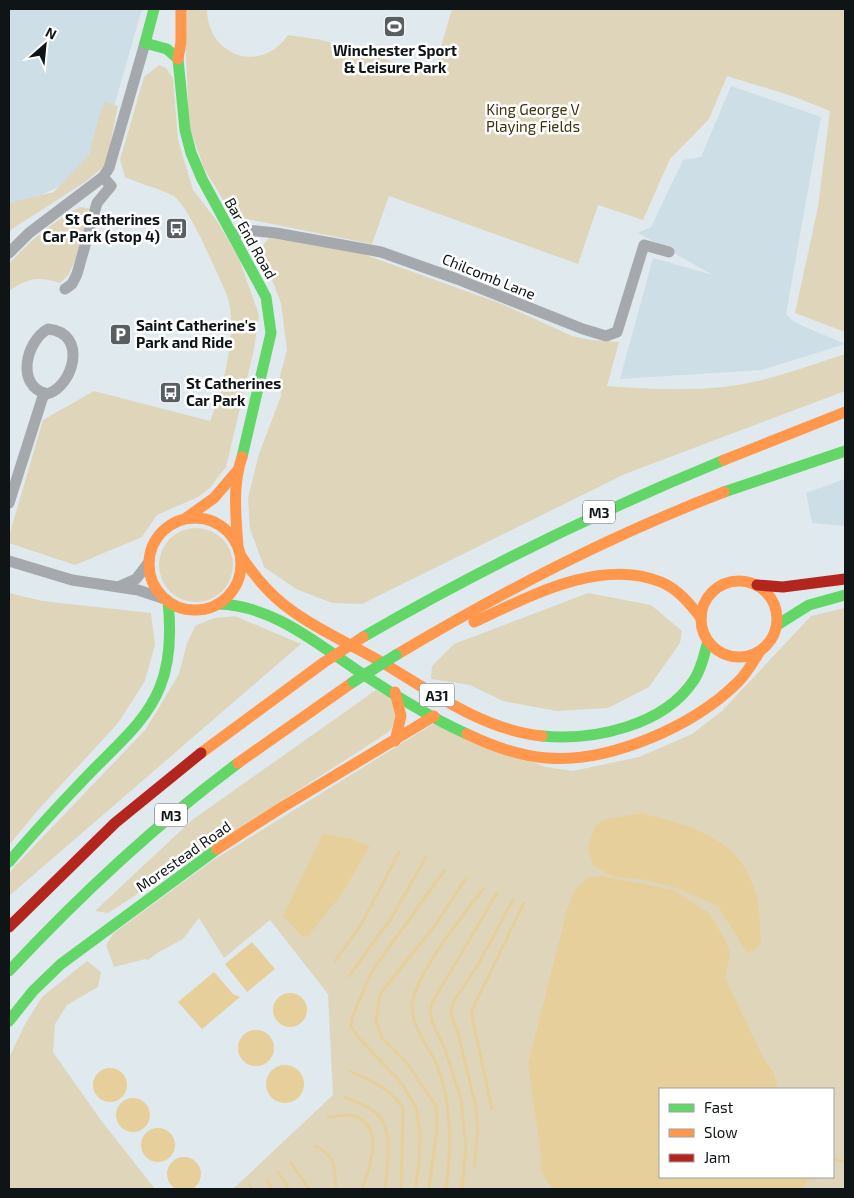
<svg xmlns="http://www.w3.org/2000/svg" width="854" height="1198" viewBox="0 0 854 1198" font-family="'Exo 2',sans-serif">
<rect width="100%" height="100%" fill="#e0e9ee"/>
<g fill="#cddee7">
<path d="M9,9H142L96,169L41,195L9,204Z"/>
<path d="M731,86L821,117L786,314L794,322L845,344L762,370L620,379L653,258L713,275L638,233L651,227L683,160L701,157Z"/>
<path d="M845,479V526L812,523L806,493Z"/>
</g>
<g fill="#dfd5bb" fill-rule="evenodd">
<path d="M187,9H207C207,56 261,75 288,35L322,40L433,74L452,9H845V332L795,313L818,207L830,111L792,96L727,76L709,119L670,159L643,220L598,205L578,264L389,196L372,244L242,218L225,203L204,168L189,126L186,53Z"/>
<path d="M159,65L166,68L173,78L178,140L193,190L217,221L239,259L259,315L254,349L226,467L209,489L198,497L157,515L142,537L75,565L9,543V536L43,420L94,391L210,421C223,387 239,331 227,295C216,272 192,212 175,197C167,191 137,183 125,177L120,160L144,77Z"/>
<path d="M105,102L118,106L106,165L85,182L12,229L9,233V203L54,192L89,155L100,113Z"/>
<path d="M80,207L89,208L77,255L69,274L60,283C37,276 28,278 9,291V264C30,240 53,222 80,207Z"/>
<path d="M269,238L335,244L502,304L572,336L590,340L619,342L607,386C645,389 684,391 723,387C764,383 805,367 845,354V391L625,474L362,604L332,603L296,589L264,567L250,529L248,498L259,454L281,396L279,380L287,350L281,303L260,249Z"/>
<circle cx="196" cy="565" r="37"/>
<path d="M9,593L42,601L151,613L155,645L145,681L118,723L38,810L9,845Z"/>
<path d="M588,593L651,605L682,631L680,643L649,687L608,708L557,711L503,701L470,685L431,679L432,666L454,644Z"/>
<path d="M845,608V1189H233L333,1095L328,994L270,920L224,958L199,918L183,939L159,952L148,960L145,959L114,967L106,945L114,933L212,861L433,724L546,767L573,771L639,757L692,734L722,711L811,616ZM660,1089H833V1177H660Z"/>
<path d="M235,616L301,644L9,896V874L15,866L146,729L179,674L187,643L196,625L215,618Z"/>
<path d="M376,690L393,699L395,721L390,731L108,913L95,911L192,820Z"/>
<path d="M87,961L101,972L98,987L67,1005L55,1024L53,1052L100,1119L155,1189H9V1058L24,1026L42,997Z"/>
</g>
<g fill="#e7cf9b">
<path d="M642,813C695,828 741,837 757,897C760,911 760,928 761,943L755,950L747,953L718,906L677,888L646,880L614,877L593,865L588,848L595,826L607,819Z"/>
<path d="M323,834L352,839L370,846L341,895L307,937L302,936L283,916Z"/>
<path d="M602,876L673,890L709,913L727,943L730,954L725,978L763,1057L774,1073L778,1089H660V1177H829L808,1180L803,1189H552L541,1171V1155L528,1064L567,910L574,891L587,878Z"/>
<path d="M252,942L275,969L247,992L225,964Z"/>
<path d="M214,972L233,994L240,997L202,1029L178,1002Z"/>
<circle cx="290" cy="1010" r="17"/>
<circle cx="256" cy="1048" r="18"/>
<circle cx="285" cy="1084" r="19"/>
<circle cx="110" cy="1085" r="17"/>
<circle cx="133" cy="1115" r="17"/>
<circle cx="158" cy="1145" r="17"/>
<circle cx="184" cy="1174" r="17"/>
</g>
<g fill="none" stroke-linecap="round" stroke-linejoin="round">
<g stroke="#e7cf9b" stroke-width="3">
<path d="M335,961L361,925L399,852"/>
<path d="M349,976L392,917L426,857"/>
<path d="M350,1071C370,1081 393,1089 403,1109L401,1189"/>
<path d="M345,1097C355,1102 368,1106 376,1113C395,1130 387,1168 385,1189"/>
<path d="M492,1109L471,1012L524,903"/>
<path d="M328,1117C336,1116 349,1114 355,1116C386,1128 369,1168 362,1189"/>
<path d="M315,1146C337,1156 334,1167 336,1189"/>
<path d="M833,1159L845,1162"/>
<path d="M291,1163L309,1189"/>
<path d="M474,1166L478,1130L476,1107L458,1033L451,1014L453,1002L476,968L513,900"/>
<path d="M277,1171L289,1189"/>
<path d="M267,1180L272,1189"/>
<path d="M249,1184L252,1189"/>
<path d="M415,1189L419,1164L420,1133L416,1108L402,1084L358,1037L351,1026L352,1017L372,971L444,871"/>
<path d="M429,1189L437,1127L436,1106L407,1063L382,1038L376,1021L380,994L436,924L466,878"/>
<path d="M446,1189C451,1151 452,1105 438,1068C431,1049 413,1030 412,1009C410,980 465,913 483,889"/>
<path d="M462,1189L466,1147L461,1099L445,1049L432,1022L430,1011L433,1001L497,893"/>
</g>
<g stroke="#a5a9ad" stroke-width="11">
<path d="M234,235L246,230L276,233L381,252L457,279L583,329L606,336L617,332L644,245L669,252"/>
<path d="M9,253L29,233L103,177L109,168L145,43"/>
<path d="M65,289L72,284L77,274L97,203L111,186L103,177"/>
<path d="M48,329C89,333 73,387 47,394C15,386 26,341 48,329Z"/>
<path d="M9,503L44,393"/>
<path d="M9,561L72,580L138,590L165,599"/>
<path d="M120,586L136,579L149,562"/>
</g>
<g stroke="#63d668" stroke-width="11">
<path d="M154,9L145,43L167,49L178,59L185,130L191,153L202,179L266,297L271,333L242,457"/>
<path d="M724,492L845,451"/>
<path d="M218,604C271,605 315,642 358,671C393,694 429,717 467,734"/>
<path d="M777,625L809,605L845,595"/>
<path d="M363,637C479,570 599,511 724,460"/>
<path d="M542,736C593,741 664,726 694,680C702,668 704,655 708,641"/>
<path d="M9,862C35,831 63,801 91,772C116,746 146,722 160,687C171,660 171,630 168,601"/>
<path d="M9,971C80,895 155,825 238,763"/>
<path d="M9,1021L33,991L61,964L217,849"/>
</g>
<g stroke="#ff974d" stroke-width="11">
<path d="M178,59L181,42V9"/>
<path d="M724,460L845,412"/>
<circle cx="195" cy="564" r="46"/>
<path d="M186,518L214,498L237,471"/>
<path d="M238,547C236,517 232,486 242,457"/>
<path d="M241,556C253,574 266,590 283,604C312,627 346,642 378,660C429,690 482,730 542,736"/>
<circle cx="739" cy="619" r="38"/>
<path d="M474,622C529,597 600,557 661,582C678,589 690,604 701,618"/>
<path d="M396,655C504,591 607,537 724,492"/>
<path d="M395,692L401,716L395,741"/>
<path d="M467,734C492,746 519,756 547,758C610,763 694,726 738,682C747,673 753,662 760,651"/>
<path d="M201,753L323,663"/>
<path d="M238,763L353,682"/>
<path d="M217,849L281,808L434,716"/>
</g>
<g stroke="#b3261e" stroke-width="11">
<path d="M757,585L783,587L845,579"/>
<path d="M9,927L115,823L201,753"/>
</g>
<path stroke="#63d668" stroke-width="11" d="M353,682L396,655"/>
<path stroke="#ff974d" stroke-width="11" d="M323,663L363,637"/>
</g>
<defs>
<symbol id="stadium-square" viewBox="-11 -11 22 22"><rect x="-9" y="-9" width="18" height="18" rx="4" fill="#585f62" stroke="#fff"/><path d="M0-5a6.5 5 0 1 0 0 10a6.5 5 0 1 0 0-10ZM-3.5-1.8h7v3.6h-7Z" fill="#fff"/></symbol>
<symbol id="bus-square" viewBox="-11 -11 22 22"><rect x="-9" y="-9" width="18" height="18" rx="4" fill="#585f62" stroke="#fff"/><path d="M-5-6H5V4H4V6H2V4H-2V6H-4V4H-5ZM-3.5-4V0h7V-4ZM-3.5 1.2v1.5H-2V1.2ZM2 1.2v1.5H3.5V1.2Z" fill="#fff"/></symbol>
<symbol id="parking-square" viewBox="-11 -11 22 22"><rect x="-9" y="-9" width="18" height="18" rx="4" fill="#585f62" stroke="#fff"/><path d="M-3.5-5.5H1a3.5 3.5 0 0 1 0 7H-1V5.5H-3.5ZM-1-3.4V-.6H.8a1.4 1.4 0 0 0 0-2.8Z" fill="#fff"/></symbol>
</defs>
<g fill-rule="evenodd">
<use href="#stadium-square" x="382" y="14" width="25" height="25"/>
<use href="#bus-square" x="164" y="216" width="25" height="25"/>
<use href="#parking-square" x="108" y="322" width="25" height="25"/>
<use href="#bus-square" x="158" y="380" width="25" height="25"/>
</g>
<g text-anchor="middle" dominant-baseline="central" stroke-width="5" stroke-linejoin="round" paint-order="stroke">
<g fill="#fff" stroke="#575a5d" stroke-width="1">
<rect x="583" y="500.5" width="32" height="23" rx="4"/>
<rect x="419.5" y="683.5" width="35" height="23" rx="4"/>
<rect x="155" y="803.5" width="32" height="23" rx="4"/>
</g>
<g font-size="14" font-weight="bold" fill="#0f1417">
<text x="599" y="512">M3</text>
<text x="437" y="695">A31</text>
<text x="171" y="815">M3</text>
</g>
<g font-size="15" font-weight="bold" fill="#0f1417" stroke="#fff" text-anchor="start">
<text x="395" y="50" text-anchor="middle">Winchester Sport<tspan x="395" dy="17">&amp; Leisure Park</tspan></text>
<text x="160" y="219" text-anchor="end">St Catherines<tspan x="160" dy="17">Car Park (stop 4)</tspan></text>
<text x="136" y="325">Saint Catherine's<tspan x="136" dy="17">Park and Ride</tspan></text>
<text x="186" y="383">St Catherines<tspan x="186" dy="17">Car Park</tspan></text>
</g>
<g font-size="15" fill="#40310e" stroke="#fff">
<text x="533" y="109">King George V<tspan x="533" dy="17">Playing Fields</tspan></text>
</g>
<g font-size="15" fill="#0f1417" stroke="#fff">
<text transform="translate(251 238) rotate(61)">Bar End Road</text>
<text transform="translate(489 276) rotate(22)">Chilcomb Lane</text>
<text transform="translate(183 856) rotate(-35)">Morestead Road</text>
</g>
</g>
<rect width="854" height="1198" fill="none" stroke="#0f1417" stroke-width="20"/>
<rect x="659" y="1088" width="175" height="90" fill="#ffffff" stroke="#9fa1a2"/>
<rect x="669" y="1104" width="25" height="8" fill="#63d668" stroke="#9fa1a2"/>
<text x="704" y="1113" font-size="15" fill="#0f1417">Fast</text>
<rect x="669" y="1129" width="25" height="8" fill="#ff974d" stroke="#9fa1a2"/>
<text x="704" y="1138" font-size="15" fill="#0f1417">Slow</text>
<rect x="669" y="1154" width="25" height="8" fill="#b3261e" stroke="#9fa1a2"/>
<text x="704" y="1163" font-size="15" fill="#0f1417">Jam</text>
<g transform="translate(45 45) rotate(27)" stroke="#ffffff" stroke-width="4" paint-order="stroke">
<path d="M0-4L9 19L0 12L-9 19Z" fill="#0f1417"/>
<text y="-8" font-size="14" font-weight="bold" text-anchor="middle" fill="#0f1417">N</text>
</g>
</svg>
